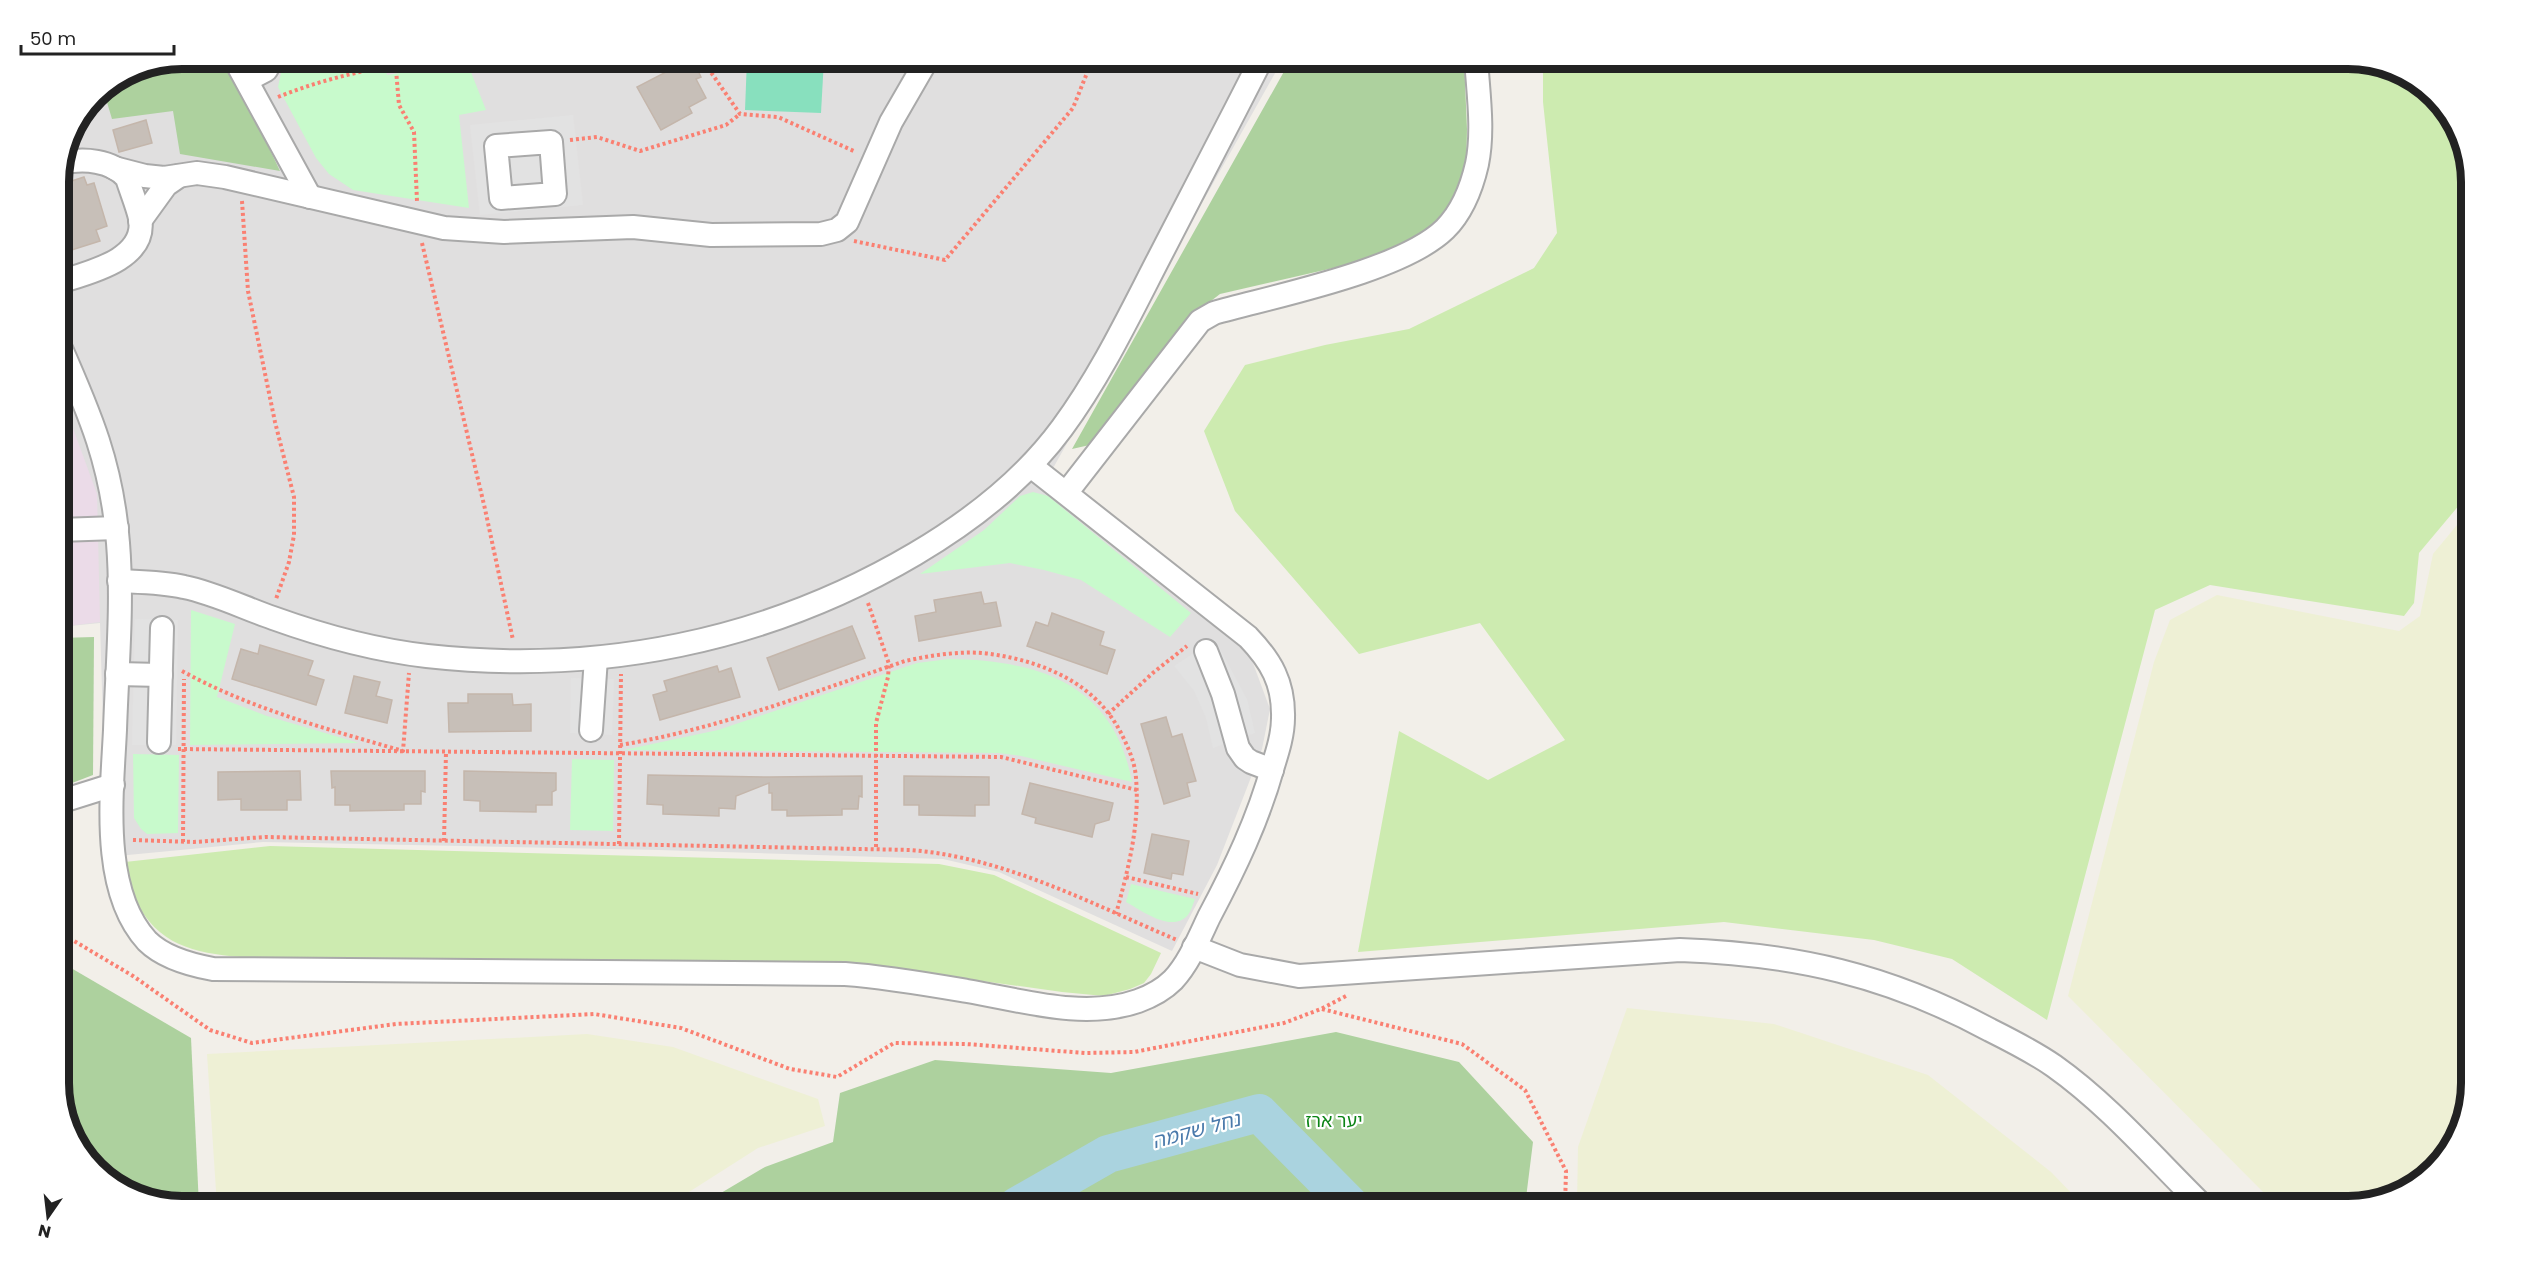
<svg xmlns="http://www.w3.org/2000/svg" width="2530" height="1265" viewBox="0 0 2530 1265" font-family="Poppins,'Noto Sans Hebrew',sans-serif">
<rect width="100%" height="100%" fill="#f2efe9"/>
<path fill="#e0dfdf" d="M182,58L1283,59L1043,486L1250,655L1270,709L1262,749L1217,865L1172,951L999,872L943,859L659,850L263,842L107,857L100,623L59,627V174L71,128L95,94L135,68Z"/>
<path fill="#ebdbe8" d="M59,390L97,494L100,622L59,627Z"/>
<g fill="#eef0d5">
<path d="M2471,508V1083L2459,1137L2416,1186L2349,1206H2277L2068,996L2154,662L2170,620L2217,595L2399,631L2420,616L2433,554Z"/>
<path d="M1627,1008L1774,1024L1928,1075L2051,1172L2084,1206H1577L1578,1147Z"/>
<path d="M587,1034L673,1047L818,1099L825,1126L758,1148L667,1206H217L207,1054Z"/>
</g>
<g fill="#cdebb0">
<path d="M1543,59H2348L2402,71L2451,114L2471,174V491L2419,553L2414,603L2404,616L2210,585L2155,610L2047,1020L1952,959L1874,940L1724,922L1358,952L1399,731L1488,780L1565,740L1480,623L1359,654L1235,511L1204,431L1245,365L1325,345L1409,329L1534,268L1557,233L1543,102Z"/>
<path d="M270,846L939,864L994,875L1161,953L1151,974L1144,983L1130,989L1104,996L1062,992L853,963L240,957C194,953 157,945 135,899C130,888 128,874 125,862Z"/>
</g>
<g fill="#add19e">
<path d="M182,59H222L231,68L280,171L180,154L173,111L112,119L103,89L135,68Z"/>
<path d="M1291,59H1464L1467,129L1466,175L1452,210L1417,237L1377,258L1220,294L1185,321L1094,444L1072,449Z"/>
<path d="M94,637L93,775L59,788V638Z"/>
<path d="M59,961L191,1038L199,1206H182L128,1194L79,1152L59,1092Z"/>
<path d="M1336,1032L1459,1062L1533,1142L1525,1206H699L765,1167L833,1142L840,1093L935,1060L1111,1073Z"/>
</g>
<g fill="#c8facc">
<path d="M281,59H384L387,75L467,62L486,110L459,115L469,208L353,190L329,174L316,158L278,87L281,73Z"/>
<path d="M1033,492L1048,496L1191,613L1170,637L1081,580L1044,570L1010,563L920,574L984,530L1020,496Z"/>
<path d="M191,610L235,624L217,697L267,716L359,743L190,745Z"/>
<path d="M949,659C1039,660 1114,684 1132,782L1021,756L998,753L624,750L718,730L917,663Z"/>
<path d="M133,754L179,755L178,833L147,834L141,829L134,818Z"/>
<path d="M572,759L614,760L613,831L570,830Z"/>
<path d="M1131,884L1195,899C1193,904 1191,912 1187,916C1171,933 1141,910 1126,902Z"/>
</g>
<path fill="#88e0be" d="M747,59H824L821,113L745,110Z"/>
<g fill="#e2e2e2">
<path d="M573,115L583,205L480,215L470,125Z"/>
<path d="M135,619L178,620L176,745H132Z"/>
<path d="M1215,639L1247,699L1255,733L1213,748L1206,718L1194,691L1174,666Z"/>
<path d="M571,678L614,679L612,735L570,733Z"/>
</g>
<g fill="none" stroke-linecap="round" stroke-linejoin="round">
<path stroke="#aad3df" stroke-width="38" d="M1017,1206L1108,1154L1259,1113L1351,1206"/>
</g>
<g fill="#c7bfb8" stroke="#c4b6ab" stroke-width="1.5">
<path d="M667,58H692L701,77L696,79L706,98L689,107L692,113L661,130L637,87L672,69Z"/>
<path d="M146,120L152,143L119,152L113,130Z"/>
<path d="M84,177L87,185L94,183L107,226L96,230L100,241L59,254V185Z"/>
<path d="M981,592L984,604L996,602L1001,626L919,641L915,616L936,612L934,600Z"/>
<path d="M1052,613L1104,632L1100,645L1115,650L1107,674L1027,646L1036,622L1048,626Z"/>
<path d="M852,626L865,658L779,690L767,658Z"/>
<path d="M260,645L313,661L308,675L324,680L316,705L232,679L241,649L258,654Z"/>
<path d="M717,666L719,672L731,668L740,697L660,720L653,695L667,691L664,681Z"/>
<path d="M354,676L380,682L376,696L392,700L387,723L345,713Z"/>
<path d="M468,694H512L513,705L531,704V731L449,732L448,703H468Z"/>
<path d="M1166,717L1172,737L1182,734L1196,781L1187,783L1190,796L1164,804L1141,724Z"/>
<path d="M300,771L301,800H287V810H241V799L218,800V772Z"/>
<path d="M331,771H425V792L421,791V804H404V810L350,811V805H335V787L332,788Z"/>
<path d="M464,771L556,773V790L552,792V805H536V812L480,811V801L464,800Z"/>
<path d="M648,775L769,777L862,776V797L859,796L858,809H842V815L787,816V810H772V793H769V783L736,796L735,809L719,808V816L663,814V805L647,804Z"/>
<path d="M904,776L989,777V805H975V816L919,815V805H904Z"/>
<path d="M1030,783L1113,803L1109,820L1095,824L1092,837L1035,823L1036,818L1022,814Z"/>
<path d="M1152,834L1189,841L1183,875L1172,873L1171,879L1144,873Z"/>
</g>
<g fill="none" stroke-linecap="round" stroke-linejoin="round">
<defs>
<g id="minor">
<path d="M234,58L310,197"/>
<path d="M247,80L266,70L273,58"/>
<path d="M551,142L555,194L501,198L496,146Z"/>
<path d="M114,168L145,176L164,178L197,173L225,177L444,228L504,232L633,227L711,235L821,234L837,230L847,222L891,122L928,58"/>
<path d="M140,221L166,185L179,176"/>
<path d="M59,282C87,273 148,260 140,218C137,205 131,191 127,178C112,160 83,158 62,163"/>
<path d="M59,344C90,414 112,465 118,543C123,605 117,668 115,730C112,794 100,890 147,941C164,958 191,965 213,969L845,974C886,977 926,984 967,991C1021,1000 1084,1020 1138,1001C1149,997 1164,989 1173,980C1189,963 1199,938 1209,917C1235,868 1258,820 1273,766C1278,750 1283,734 1283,718C1284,683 1271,661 1248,637L1031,466"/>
<path d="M1067,492L1200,321L1214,313C1274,296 1402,271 1445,229C1462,212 1472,186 1477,164C1484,130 1478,92 1476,58"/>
<path d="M59,530L117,528"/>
<path d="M119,581C141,582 163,582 184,587C214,593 244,608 273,618C323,636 375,650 427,656C598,675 766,642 915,554C971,521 1023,481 1062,428C1101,375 1129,316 1159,258C1193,192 1228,125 1262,58"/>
<path d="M1206,651L1223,694L1238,748L1245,758L1251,762L1272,770"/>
<path d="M117,674L161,675"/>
<path d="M591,730L596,658"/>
<path d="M159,742L162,628"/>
<path d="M59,802L113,785"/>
<path d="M1194,947L1240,965L1299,976L1680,950C1795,954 1888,975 1990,1030C2012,1041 2034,1052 2054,1066C2109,1105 2155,1159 2203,1206"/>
</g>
</defs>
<use href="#minor" stroke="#a9a9a9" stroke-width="26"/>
<g stroke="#fa8072" stroke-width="4" stroke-dasharray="3 3" stroke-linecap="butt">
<path d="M395,58L399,105L414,132L417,201"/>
<path d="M701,58L740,114L778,117L856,152"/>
<path d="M278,97C327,77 377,68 428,58"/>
<path d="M570,140L597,137L640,151L726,125L740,114"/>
<path d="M242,201L248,291L275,422L294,497V535L289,562L276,599"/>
<path d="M854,241L945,260L1073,108L1093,58"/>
<path d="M422,243L485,509L513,640"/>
<path d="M868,603L889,664L888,677L876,723V849"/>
<path d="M182,671C251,709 327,729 403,751L409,673"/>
<path d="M1108,714L1154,672L1187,646"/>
<path d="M620,745C718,729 811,693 905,661C933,655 963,650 991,654C1045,662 1097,684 1122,735C1129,749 1135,763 1136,778C1140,825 1128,870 1116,914"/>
<path d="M178,749L1001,757L1137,790"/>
<path d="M133,840L194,842L265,837L911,850C1006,858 1090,903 1177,940"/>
<path d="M444,841L446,752"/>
<path d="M183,842L184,679"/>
<path d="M619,844L621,674"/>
<path d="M1126,877L1198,894"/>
<path d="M59,932L133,976L210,1030L252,1043L396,1024L594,1014L681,1028L790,1069L837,1077L894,1043L966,1044L1085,1053L1134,1052L1284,1023L1321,1009L1348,995"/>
<path d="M1322,1009L1462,1044L1525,1090L1566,1171L1565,1206"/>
</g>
<use href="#minor" stroke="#fff" stroke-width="22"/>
</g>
<g text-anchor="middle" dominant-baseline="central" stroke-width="4.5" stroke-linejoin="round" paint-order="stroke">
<g font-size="18" fill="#0c8416" stroke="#fff">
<text x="1334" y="1120">יער ארז</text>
</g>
<g font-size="20" font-style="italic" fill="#4a7aab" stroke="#fff">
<text transform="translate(1196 1130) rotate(-15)">נחל שקמה</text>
</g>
</g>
<path d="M0 0H2530V1265H0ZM182 69H2348A113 113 0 0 1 2461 182V1083A113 113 0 0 1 2348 1196H182A113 113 0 0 1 69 1083V182A113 113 0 0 1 182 69Z" fill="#fff" fill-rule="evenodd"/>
<path fill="none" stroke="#222" stroke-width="8" d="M182 69H2348A113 113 0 0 1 2461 182V1083A113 113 0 0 1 2348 1196H182A113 113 0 0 1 69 1083V182A113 113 0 0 1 182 69Z"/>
<g transform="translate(48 1217) rotate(194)" stroke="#ffffff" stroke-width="4.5" paint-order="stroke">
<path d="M0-4.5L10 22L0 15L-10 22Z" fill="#222222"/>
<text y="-9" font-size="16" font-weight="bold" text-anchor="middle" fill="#222222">N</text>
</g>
<path d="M21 45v9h153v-9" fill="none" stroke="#222222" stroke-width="3"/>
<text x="30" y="45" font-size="18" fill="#222222" stroke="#ffffff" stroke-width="4.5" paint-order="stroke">50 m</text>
</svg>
